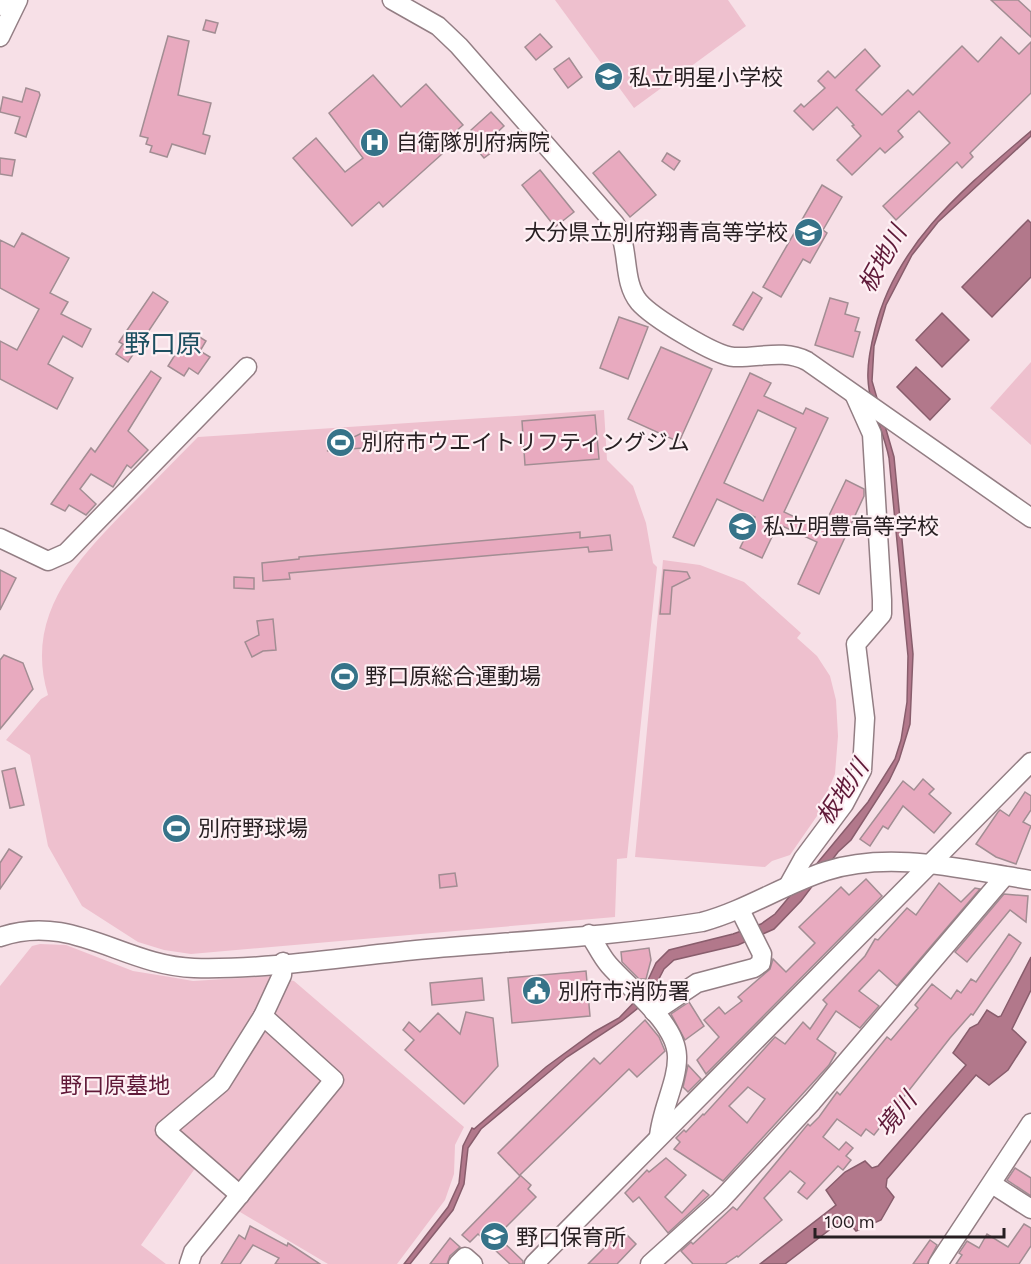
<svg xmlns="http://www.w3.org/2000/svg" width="1031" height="1264" viewBox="0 0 1031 1264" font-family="Figtree,'Noto Sans JP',sans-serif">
<rect width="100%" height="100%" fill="#f7e0e7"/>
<g fill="#eec0ce">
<path d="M555,0H728L746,26L634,108Z"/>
<path d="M1031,362V445L990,408Z"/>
<path d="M604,410L607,460L633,486L646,523L653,563L657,567L627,858L617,859L615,917L191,954L164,950L138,942L82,906L48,846L30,755L6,740L41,699L48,695C24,616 76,561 127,509C151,485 174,461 198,437Z"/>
<path d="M663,560L700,565L744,582L801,633L797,638L817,656L830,676L836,700L838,736L835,774L817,816L790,855L772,861L765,867L635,857Z"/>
<path d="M40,944L66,945L133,971L170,977L193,981L272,976L294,981L464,1127L455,1145L454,1174L445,1200L397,1264H328L235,1209L236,1198L196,1167L141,1245L166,1264H0V986L32,946Z"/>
</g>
<g fill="#b2788b" stroke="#885d6c" stroke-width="1.5">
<path d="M1031,131V136L938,222L912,255L886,305L874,346L872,381L894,457L913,654L910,724L899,760L889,781L851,840L838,852L801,901L774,929L738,945L674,960L664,969L648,1000L622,1021L567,1057L481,1129L468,1148L464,1184L453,1210L410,1264H404L448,1207L459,1183L463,1146L472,1128L474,1129L546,1067L594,1032L619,1018L641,995L656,963L669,950L733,934L761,924L775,914L868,802L895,759L901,740L907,702L908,656L889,458C884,431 869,406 868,379C867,362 871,345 875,329C896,242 967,186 1031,131Z"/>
<path d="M1028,220L1031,223V277L992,317L962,287Z"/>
<path d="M942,313L969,340L942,367L916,340Z"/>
<path d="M916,367L950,399L930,420L897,387Z"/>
<path d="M1031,957V990L1012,1029L1026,1042L1008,1070L989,1085L976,1075L887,1179L886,1187L894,1197L881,1220L856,1231L845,1218L785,1264H760L836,1205L826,1190L845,1172L865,1161L872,1168L878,1166L966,1065L953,1053L970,1028L978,1024L987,1010L998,1017L1001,1016Z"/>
</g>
<g fill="#e8aabf" stroke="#a28d93" stroke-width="1.5" fill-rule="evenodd">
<path d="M991,0H1018L1031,12V37Z"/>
<path d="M206,20L218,23L215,33L203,30Z"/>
<path d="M540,34L552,47L536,60L525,47Z"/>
<path d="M168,36L189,41L178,95L211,103L203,134L210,136L205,154L172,144L167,157L150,152L152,146L146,144L148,138L140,136Z"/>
<path d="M1001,37L1019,54L1031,42V93L970,153L973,157L962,168L957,162L896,220L883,206L950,143L919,111L898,131L903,137L885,153L880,148L852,175L837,160L861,136L852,126L854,125L837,107L813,130L794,111L801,104L804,107L825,88L818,81L828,71L835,78L865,49L880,66L856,90L882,115L908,90L913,95L962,46L978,62Z"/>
<path d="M569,58L582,77L568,88L554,69Z"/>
<path d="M373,75L401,107L426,84L463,125L437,148L442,154L383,207L379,202L352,226L293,158L316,138L345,172L363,158L329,113Z"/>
<path d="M26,88L39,92L40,95L26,137L15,133L20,117L0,112L3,97L22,102Z"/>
<path d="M491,112L504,126L489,140L496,149L484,158L473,145L479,141L471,130Z"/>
<path d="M619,151L656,195L630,217L593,173Z"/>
<path d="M667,153L680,161L674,170L662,161Z"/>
<path d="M0,158L15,160L12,176L0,174Z"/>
<path d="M540,170L574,212L555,227L522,185Z"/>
<path d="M822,185L842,197L823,230L827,233L810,263L803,259L781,297L763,287Z"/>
<path d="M22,233L69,258L50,293L68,302L61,314L91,329L82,347L63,336L48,364L73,378L57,409L0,379V341L17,350L39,309L0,288V240L14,247Z"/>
<path d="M153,292L168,302L128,362L116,354L123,344L119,342Z"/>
<path d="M753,292L762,298L743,330L733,325Z"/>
<path d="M830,298L848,303L845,314L859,318L855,331L860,332L853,357L815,345Z"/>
<path d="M619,317L648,327L628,379L600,368Z"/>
<path d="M190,331L206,341L200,351L210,357L198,374L189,368L184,376L168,366Z"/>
<path d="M661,347L712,369L679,442L628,419Z"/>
<path d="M151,371L161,378L128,431L148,450L131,468L127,465L113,487L91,474L80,489L96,504L86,515L69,505L65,511L51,504L91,448L95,452Z"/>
<path d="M750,373L771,383L764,396L803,414L806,408L828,418L784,512L822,530L846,480L864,489V496L819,594L798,584L817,542L778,524L762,558L740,548L755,517L717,499L694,546L673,537ZM758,410L796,428L763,501L724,483Z"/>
<path d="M595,415L599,459L525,465L522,421Z"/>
<path d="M366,431L386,432L372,440L381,445L370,450L362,448L327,451L330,449L329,435L349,433L350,439Z"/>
<path d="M580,532V538L610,535L612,550L589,552L588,547L289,573L290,579L263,581L262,563L299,559V557Z"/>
<path d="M0,570L16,578L0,610Z"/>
<path d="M664,570L687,572L690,578L672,587L670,614H660Z"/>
<path d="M234,577L254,578V589L234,588Z"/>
<path d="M273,619L276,650L263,651L252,657L245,642L259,635L257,621Z"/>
<path d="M4,655L23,663L33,689L0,729V660Z"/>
<path d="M15,768L24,805L10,808L2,771Z"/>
<path d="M923,779L934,789L929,794L951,813L934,833L903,806L888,829L883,826L870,846L860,839L903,781L914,790Z"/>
<path d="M1025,792L1031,796V810L1023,822L1031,826L1016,864L996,857L976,844L998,812L1000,810L1009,816Z"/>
<path d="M9,849L22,857L0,889V863Z"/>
<path d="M455,873L457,886L440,888L439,875Z"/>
<path d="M866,879L882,896L706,1074L697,1060L719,1037L704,1020L719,1007L725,1014L742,1001L738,997L770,969L773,959L786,972L815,943L799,927L841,887L849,895Z"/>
<path d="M939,883L961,902L975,888L980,889L897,986L879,970L859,991L879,1006L860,1028L836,1011L817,1039L836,1053L829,1065L723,1181L674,1149L680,1142L676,1138L684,1130L686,1132L703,1114L704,1115L775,1037L785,1044L803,1022L810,1029L827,1004L823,1000L865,956L875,939L878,940L907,908L916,915ZM748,1087L765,1099L747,1123L729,1106Z"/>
<path d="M1004,894L1028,896L1026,922L1010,910L967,962L955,952Z"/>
<path d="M1009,934L1021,943L1010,961L973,1015L971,1014L950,1038L874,1135L866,1129L861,1136L837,1119L823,1137L839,1150L846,1142L853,1148L846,1156L851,1160L843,1170L838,1166L807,1199L798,1192L805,1183L790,1171L764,1198L782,1220L738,1257L737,1256L725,1264H693L681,1251L691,1242L693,1244L733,1207L737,1210L808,1124L810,1126L819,1117L837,1092L840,1095L887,1037L891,1040L918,1008L915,1005L932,984L951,999L957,990L961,993L971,979L976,982Z"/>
<path d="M649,948L651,960L646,979H639L622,962L621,952Z"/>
<path d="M586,971L590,1016L512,1023L508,978Z"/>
<path d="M482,978L484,1000L432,1005L430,983Z"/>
<path d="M689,1002L704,1026L685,1040L671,1014Z"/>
<path d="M466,1012L493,1018L498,1066L464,1104L405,1050L414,1040L403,1030L409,1022L420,1032L438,1013L460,1034Z"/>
<path d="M645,1020L659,1037L665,1051L637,1077L629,1069L520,1175L531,1185L528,1189L536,1197L497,1236L523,1261V1264H510L478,1234L470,1242L462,1235L520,1176L498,1153L594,1058L600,1064Z"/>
<path d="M688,1065L701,1079L688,1092L683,1087Z"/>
<path d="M666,1158L686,1175L665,1197L682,1213L703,1190L709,1195L668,1233L639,1197L633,1202L625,1193L647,1170L649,1172Z"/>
<path d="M1015,1168L1031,1178V1196L1007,1180Z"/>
<path d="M1024,1224L1031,1228V1246L1019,1264H956L962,1255L959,1253L967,1241L979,1248L987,1234L1008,1247Z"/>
<path d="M250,1226L287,1246L288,1243L320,1264H275L279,1258L253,1245L240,1264H221L239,1235L245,1239Z"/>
<path d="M622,1230L636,1244L617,1264H588Z"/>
<path d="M450,1238L460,1247L450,1256L447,1264H430Z"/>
<path d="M930,1240L937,1245L927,1264H913Z"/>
</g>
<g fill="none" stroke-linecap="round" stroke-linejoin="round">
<defs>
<g id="minor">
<path d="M392,0L438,26L459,46L615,224C631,247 621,280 639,302C652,317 715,356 734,357C760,358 783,349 807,361L1031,518"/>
<path d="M0,6L3,0"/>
<path d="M0,37L18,0"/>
<path d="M0,538L48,561L66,553L247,367"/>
<path d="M788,886L803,859L844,804L862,770L865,718L856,644L882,614V600L872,434L855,396"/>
<path d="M589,934C596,944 601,956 609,965C630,989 676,1023 677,1056C678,1081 661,1110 659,1137"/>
<path d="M0,937C72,912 124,966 194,968C264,970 346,957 416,950C511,941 608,937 702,922C746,910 783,885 826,871C892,850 964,870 1031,880"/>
<path d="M654,1012L697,983L754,968L761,963L762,954L740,910"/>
<path d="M992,1184L1031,1209"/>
<path d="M240,1195L165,1130L221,1083L263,1016"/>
<path d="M189,1264L193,1252L334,1080L263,1016L282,975L283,962"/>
<path d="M458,1264L465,1257L473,1264"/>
<path d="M534,1264L1031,762"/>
<path d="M650,1264L720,1201L812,1102L1005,876"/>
<path d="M938,1264L1031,1123"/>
</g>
</defs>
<use href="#minor" stroke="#937e84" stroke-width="21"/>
<use href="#minor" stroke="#fff" stroke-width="18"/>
</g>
<defs>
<symbol id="school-disc" viewBox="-11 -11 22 22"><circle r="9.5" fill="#367389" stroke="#fef0f4"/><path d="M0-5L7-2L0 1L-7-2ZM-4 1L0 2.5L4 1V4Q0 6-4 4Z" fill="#fff"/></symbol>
<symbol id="hospital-disc" viewBox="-11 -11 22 22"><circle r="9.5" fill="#367389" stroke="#fef0f4"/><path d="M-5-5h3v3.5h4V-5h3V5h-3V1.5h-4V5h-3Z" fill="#fff"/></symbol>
<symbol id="stadium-disc" viewBox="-11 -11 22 22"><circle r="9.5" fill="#367389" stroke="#fef0f4"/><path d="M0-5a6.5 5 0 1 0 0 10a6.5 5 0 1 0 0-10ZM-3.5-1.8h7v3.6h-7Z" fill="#fff"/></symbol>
<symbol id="civic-disc" viewBox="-11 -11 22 22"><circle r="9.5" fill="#367389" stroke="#fef0f4"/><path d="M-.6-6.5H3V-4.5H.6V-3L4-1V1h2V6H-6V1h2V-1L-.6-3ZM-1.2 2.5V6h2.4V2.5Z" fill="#fff"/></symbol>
</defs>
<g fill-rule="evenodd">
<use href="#school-disc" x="592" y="60" width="33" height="33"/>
<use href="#hospital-disc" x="358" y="126" width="33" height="33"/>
<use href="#school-disc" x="792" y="216" width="33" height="33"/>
<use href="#stadium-disc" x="324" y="426" width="33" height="33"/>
<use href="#school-disc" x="726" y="510" width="33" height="33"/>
<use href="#stadium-disc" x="328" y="660" width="33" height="33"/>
<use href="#stadium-disc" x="160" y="812" width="33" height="33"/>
<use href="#civic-disc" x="520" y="974" width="33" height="33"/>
<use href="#school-disc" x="478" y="1220" width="33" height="33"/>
</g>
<g text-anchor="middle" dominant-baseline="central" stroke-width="4.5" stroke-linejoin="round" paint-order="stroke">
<g font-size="22" fill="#271f22" stroke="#fef0f4" text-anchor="start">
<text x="629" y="77">私立明星小学校</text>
<text x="396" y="142">自衛隊別府病院</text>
<text x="788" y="232" text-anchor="end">大分県立別府翔青高等学校</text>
<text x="361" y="442">別府市ウエイトリフティングジム</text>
<text x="763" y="526">私立明豊高等学校</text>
<text x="365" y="676">野口原総合運動場</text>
<text x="198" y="828">別府野球場</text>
<text x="558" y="991">別府市消防署</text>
<text x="516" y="1237">野口保育所</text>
</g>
<g font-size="22" fill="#601938" stroke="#fef0f4">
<text x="115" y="1085">野口原墓地</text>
</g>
<g font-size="24" font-style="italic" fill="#5f1938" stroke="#fef0f4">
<text transform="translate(882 259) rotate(-61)">板地川</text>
<text transform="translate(842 792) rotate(-56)">板地川</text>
<text transform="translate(896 1114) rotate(-51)">境川</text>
</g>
<g font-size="26" fill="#1d4f60" stroke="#fef0f4">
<text x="163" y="344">野口原</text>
</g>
</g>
<path d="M815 1228v9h189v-9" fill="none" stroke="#271f22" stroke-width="3"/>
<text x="824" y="1228" font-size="18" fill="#271f22" stroke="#fef0f4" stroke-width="4.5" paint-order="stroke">100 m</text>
</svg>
